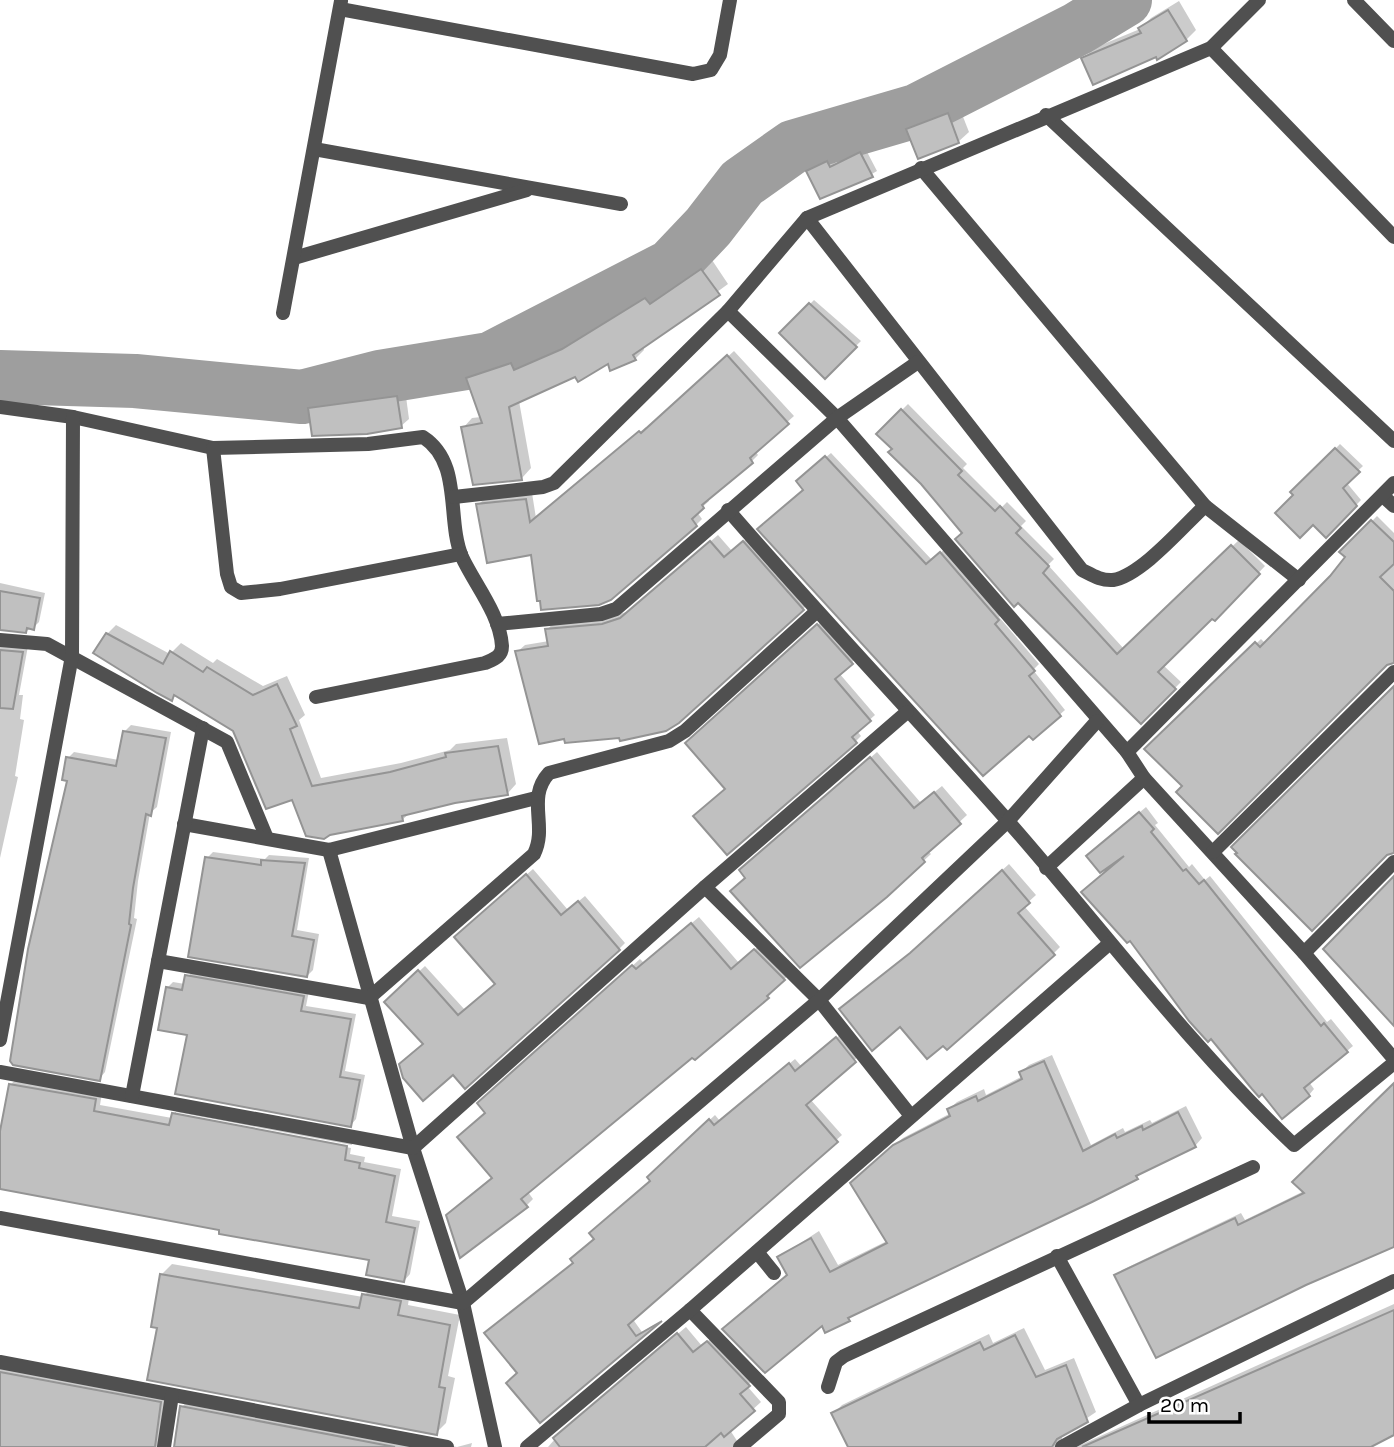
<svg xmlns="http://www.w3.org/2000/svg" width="1394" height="1447" viewBox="0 0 1394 1447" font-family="Karla,sans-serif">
<rect width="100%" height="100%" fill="#fff"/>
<g fill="#0003">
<path d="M1179,1L1196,30L1186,40L1156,54L1083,59L1094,48L1140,29L1151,18Z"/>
<path d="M958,104L969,132L958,142L908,130L919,119Z"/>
<path d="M865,148L877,171L851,186L850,183L808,171L832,157L835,164Z"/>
<path d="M712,260L728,284L643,346L644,350L635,359L608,361L519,401L531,468L522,478L463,428L472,418L481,417L468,379L477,369L521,354L524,362L574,340L655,290L660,296Z"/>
<path d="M814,300L861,341L825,376L781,333Z"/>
<path d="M734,351L794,416L755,451L758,455L752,461L707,498L709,501L697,512L702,519L696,525L610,599L533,553L478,505L484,499L532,493L536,518L646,427L648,429Z"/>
<path d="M405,389L409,419L401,426L310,409L317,401Z"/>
<path d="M908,404L967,464L963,468L1002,507L1007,502L1026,521L1021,526L1054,559L1048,565L1124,649L1239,540L1265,566L1215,619L1212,616L1163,665L1181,682L1141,722L964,532L878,434Z"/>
<path d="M1340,444L1363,466L1346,482L1361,500L1326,536L1293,492Z"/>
<path d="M831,453L932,560L946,548L1003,613L999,617L1039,664L1033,670L1065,710L1033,738L805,489L803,476Z"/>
<path d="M1377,516L1394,533V661L1184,786L1146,749L1261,639L1265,643L1331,577L1347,557L1342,552Z"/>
<path d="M718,535L732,551L751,535L810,602L803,609L517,652L525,645L549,641L547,630L554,622L611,617L629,611Z"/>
<path d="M0,583L45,593L39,622L33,628L26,631L0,630Z"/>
<path d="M823,620L857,658L839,673L875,715L857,731L861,736L856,741L727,853V789L692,738Z"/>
<path d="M116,625L170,654L181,643L213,663L217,659L263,686L287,676L305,715L299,720L321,778L401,763L450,750L456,744L507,738L516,784L507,794L455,801L410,813L402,820L329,834L235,730L176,695L172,699L107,634Z"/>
<path d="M0,641L28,646L19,695H23L20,719L24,720L15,776L18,777L0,858Z"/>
<path d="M131,725L171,732L157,807L150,813L138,881L134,918L137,919L105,1072L99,1079L68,758L74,752L119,760L124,732Z"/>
<path d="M877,752L921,803L942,786L967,815L928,851L931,854L886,896L749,863Z"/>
<path d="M1146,807L1158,823L1155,825L1189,867L1192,864L1205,880L1210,876L1327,1022L1331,1019L1353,1046L1309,1082L1314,1089L1309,1095L1120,857L1094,851Z"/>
<path d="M213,852L265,859L269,855L309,858L297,930L319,934L313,970L307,976L207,858Z"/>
<path d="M1009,864L1036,895L1024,906L1060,947L1053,954L919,946Z"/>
<path d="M533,869L568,910L585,896L625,943L619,949L425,1043L386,1002L425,966L465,1010L497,984L462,931Z"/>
<path d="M699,917L739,963L762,943L791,972L768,997L695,1058L693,1055L528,1192L533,1199L526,1206L494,1177L487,1096L640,959L644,963Z"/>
<path d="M192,970L309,991L306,1006L356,1014L345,1071L365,1075L356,1119L351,1125L189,1033L167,988L173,982L185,984Z"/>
<path d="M842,1033L860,1055L810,1099L842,1135L632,1318L642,1332L657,1323L540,1421L520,1372L575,1262L652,1181L649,1177L715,1115L720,1121L795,1059L802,1067Z"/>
<path d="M1052,1055L1091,1145L1123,1128L1125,1132L1150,1120L1152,1123L1186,1106L1202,1138L1195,1146L1143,1171L1137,1177L855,1312L849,1319L788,1275L779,1257L819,1231L838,1265L887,1241L860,1175L903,1138L951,1113L949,1109L957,1102L984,1089L986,1095L1023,1076L1021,1072L1029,1065Z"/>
<path d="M18,1078L102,1093L100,1105L172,1118L173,1114L180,1108L353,1139L352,1145L176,1112V1116L351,1148L350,1154L365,1157L364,1162L401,1169L392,1216L420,1221L410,1274L404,1281L371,1258L0,1188V1132L11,1084Z"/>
<path d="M1394,1088V1245L1116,1275L1122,1270L1241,1213L1245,1220L1304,1191L1295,1182L1367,1109L1369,1111Z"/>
<path d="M172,1264L363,1297L374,1285L410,1291L408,1305L460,1315L448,1376L455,1378L446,1423L436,1433L159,1326L162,1274Z"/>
<path d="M1394,1304V1435L1369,1447H1076Z"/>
<path d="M686,1327L702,1346L715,1335L756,1377L747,1386L761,1402L730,1430L741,1447H548L562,1431Z"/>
<path d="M1024,1328L1045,1370L1074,1358L1096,1412L1062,1435V1444L1068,1447H850L833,1414L842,1405L989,1334L993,1343Z"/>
<path d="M0,1356L170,1393L165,1447H0Z"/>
<path d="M192,1396L457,1447L472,1443L471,1447H176L182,1407Z"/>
</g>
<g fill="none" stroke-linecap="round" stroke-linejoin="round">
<path stroke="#9e9e9e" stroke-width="54" d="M0,377L135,381L302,397L380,377L490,359L671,266L708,227L742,183L793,147L916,111L1077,29L1125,0"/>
</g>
<g fill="#c0c0c0" stroke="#949494" stroke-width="2">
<path d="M1168,10L1187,41L1157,60L1156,57L1093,85L1081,58L1141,33L1138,28Z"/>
<path d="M948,113L959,143L918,159L906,129Z"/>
<path d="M860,152L873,177L820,199L806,171L827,161L830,167Z"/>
<path d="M701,269L720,295L633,355L636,360L610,371L608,364L578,382L575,377L509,407L522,480L473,485L461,427L482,423L466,378L511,363L514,370L562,349L645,298L650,304Z"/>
<path d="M809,303L857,347L825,379L779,333Z"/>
<path d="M727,355L789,424L750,458L753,463L702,505L704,508L692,519L697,526L611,600L599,605L541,610L540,601H537L531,555L487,563L476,504L526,499L530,522L639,431L641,433Z"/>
<path d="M397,396L402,428L367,434L312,436L308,408Z"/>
<path d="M901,409L962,471L958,475L995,511L1000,506L1021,528L1016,533L1049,566L1043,573L1117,654L1231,545L1260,574L1215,621L1212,619L1158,672L1176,689L1141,724L1018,603L1014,607L955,539L962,533L921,484L888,452L892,449L876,434Z"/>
<path d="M1335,448L1360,472L1343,488L1357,506L1326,538L1313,525L1300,538L1275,513L1293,495L1290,492Z"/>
<path d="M825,456L926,564L940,552L999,620L995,624L1035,671L1029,676L1061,716L1033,740L1029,736L983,776L757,529L803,490L796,481Z"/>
<path d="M1371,520L1394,542V564L1380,577L1394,591V663L1387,665L1218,834L1176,792L1182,786L1144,749L1255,642L1260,647L1330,576L1345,557L1339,552Z"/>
<path d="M710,541L724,557L743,541L804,610L679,723L666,731L620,741L619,738L565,743L564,739L539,744L515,651L548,646L545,629L602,624L620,618Z"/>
<path d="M0,591L40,598L34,630L27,628L26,633L0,630Z"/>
<path d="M817,624L853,664L835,679L871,721L852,737L857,743L727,855L693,816L725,789L685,743Z"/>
<path d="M106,633L163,664L170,651L203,672L207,667L253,695L277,684L297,726L290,729L312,786L390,772L446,757L445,753L498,746L508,795L455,803L402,816L403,821L330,835L324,839L306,836L292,800L266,809L233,731L174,695L172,701L157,693L93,653Z"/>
<path d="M0,650L23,652L13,709L0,708Z"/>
<path d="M1394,686V853L1387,855L1312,931L1235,854L1237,853L1231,847Z"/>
<path d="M123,731L166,738L151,816L146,814L133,888L129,924L131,925L100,1081L13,1065L10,1061L28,949L67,781L62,780L66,757L116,766Z"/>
<path d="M870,757L914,808L934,792L961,824L922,858L925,862L887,897L800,968L730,891L745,878L739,870Z"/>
<path d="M1139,812L1154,829L1151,832L1183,871L1186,869L1199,884L1204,880L1321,1026L1324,1023L1348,1052L1304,1088L1310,1096L1282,1119L1262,1094L1259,1097L1252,1089L1211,1039L1208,1042L1189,1021L1130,941L1127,943L1081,892L1124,856L1100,873L1086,856Z"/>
<path d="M205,857L261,865V860L305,863L292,936L314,940L307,977L188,957Z"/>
<path d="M1002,870L1030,903L1018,913L1055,955L947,1050L943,1046L927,1059L900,1027L872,1051L839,1009L910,953Z"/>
<path d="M526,874L561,915L578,901L620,950L465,1089L453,1075L423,1101L403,1078L399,1064L423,1044L384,1002L418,970L458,1015L495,984L454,937Z"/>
<path d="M1394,876V1026L1323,949Z"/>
<path d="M691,923L731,969L754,949L785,980L767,996L769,998L695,1060L692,1058L521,1199L528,1207L460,1258L446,1215L492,1178L457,1137L485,1113L477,1103L632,965L636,969Z"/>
<path d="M185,975L304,996L301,1011L351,1019L340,1077L360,1080L351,1127L175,1094L187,1035L158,1030L166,987L182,990Z"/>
<path d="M836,1037L856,1062L806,1105L838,1142L628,1325L636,1336L662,1321L540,1423L506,1383L517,1373L484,1333L573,1263L570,1259L594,1239L589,1233L650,1181L647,1177L709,1119L714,1125L789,1063L795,1071Z"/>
<path d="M1044,1061L1083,1151L1115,1134L1117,1138L1142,1126L1143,1130L1178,1112L1196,1147L1136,1176L1138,1179L1092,1202L848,1318L850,1321L825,1333L822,1326L765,1373L722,1329L787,1275L777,1257L811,1238L830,1272L887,1243L850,1183L893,1145L950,1116L947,1109L976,1096L978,1101L1022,1079L1019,1072Z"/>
<path d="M1394,1083V1247L1306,1285L1156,1358L1114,1275L1235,1218L1238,1225L1304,1193L1292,1182Z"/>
<path d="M9,1084L96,1099L94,1111L169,1125L172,1113L347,1146L345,1160L360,1163L359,1168L395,1176L386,1222L415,1228L404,1282L366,1275L369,1260L219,1234V1230L0,1189V1131Z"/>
<path d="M160,1274L359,1308L362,1294L401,1301L398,1315L450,1325L439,1387L445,1388L437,1435L147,1380L157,1328L151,1327Z"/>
<path d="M1394,1310V1435L1371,1447H1082Z"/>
<path d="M677,1333L693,1352L707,1341L750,1386L740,1394L755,1411L724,1437L721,1433L705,1447H560L553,1438Z"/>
<path d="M1015,1335L1036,1377L1066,1365L1088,1422L1057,1439L1052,1447H848L831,1413L980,1342L984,1350Z"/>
<path d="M0,1372L161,1402L155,1447H0Z"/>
<path d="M180,1406L395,1447H174Z"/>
</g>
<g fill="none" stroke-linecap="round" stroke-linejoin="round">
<g stroke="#505050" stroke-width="14">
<path d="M1354,0L1394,41"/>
<path d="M340,9L693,74L711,70L720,55L730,0"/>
<path d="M1211,48L1394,237"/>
<path d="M1046,115L1394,441"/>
<path d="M314,149L621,204"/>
<path d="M921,168L1205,506L1299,580"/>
<path d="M807,218L1082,570C1092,575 1101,581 1113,580C1142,575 1183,526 1205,506"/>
<path d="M294,258L527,190"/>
<path d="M728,311L837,418L1127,752L1144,778L1304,953L1394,1059"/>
<path d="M283,313L341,1"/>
<path d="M0,407L73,417L213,448L368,444L423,437C463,463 446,519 462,557C475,585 500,614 502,646C502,657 494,659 485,663L316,697"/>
<path d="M213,448L227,574L231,587L241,593L280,589L461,554"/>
<path d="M1383,496L1394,506"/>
<path d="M454,497L543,487L554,483L728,311L807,218L1211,48L1259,0"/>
<path d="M728,510C819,615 915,716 1007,820C1102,928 1189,1046 1294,1145L1394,1063"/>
<path d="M497,624L601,614L616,609L837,418L918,362"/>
<path d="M0,640L47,644L227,742L266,836"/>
<path d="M1127,752L1394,483"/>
<path d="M184,824L329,850L536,798"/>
<path d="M329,850L413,1148L463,1303L495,1447"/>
<path d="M1213,852L1394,672"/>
<path d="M1046,868L1144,778"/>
<path d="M705,887L819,1000L911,1116"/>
<path d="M1304,953L1394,862"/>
<path d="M158,961L369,998L534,854C548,826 526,798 549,773L669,741L685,731L816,612"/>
<path d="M0,1040L72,656L73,417"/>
<path d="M0,1072L413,1148L705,887L907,712"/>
<path d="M132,1096L203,728"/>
<path d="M0,1218L463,1303L819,1000L1008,821L1097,721"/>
<path d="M757,1252L774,1273"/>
<path d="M1057,1256L1139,1405"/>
<path d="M690,1310L779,1402V1414L740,1447"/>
<path d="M0,1362L447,1447"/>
<path d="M828,1387L836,1362L844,1356L1253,1167"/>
<path d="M164,1447L172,1395"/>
<path d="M527,1447L690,1310L1110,943"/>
<path d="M1062,1447L1139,1405L1394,1281"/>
</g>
</g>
<path d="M1149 1412v10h91v-10" fill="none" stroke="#000000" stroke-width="3.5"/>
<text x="1160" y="1412" font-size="21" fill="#000000" stroke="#ffffff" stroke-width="5" paint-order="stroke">20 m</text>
</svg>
